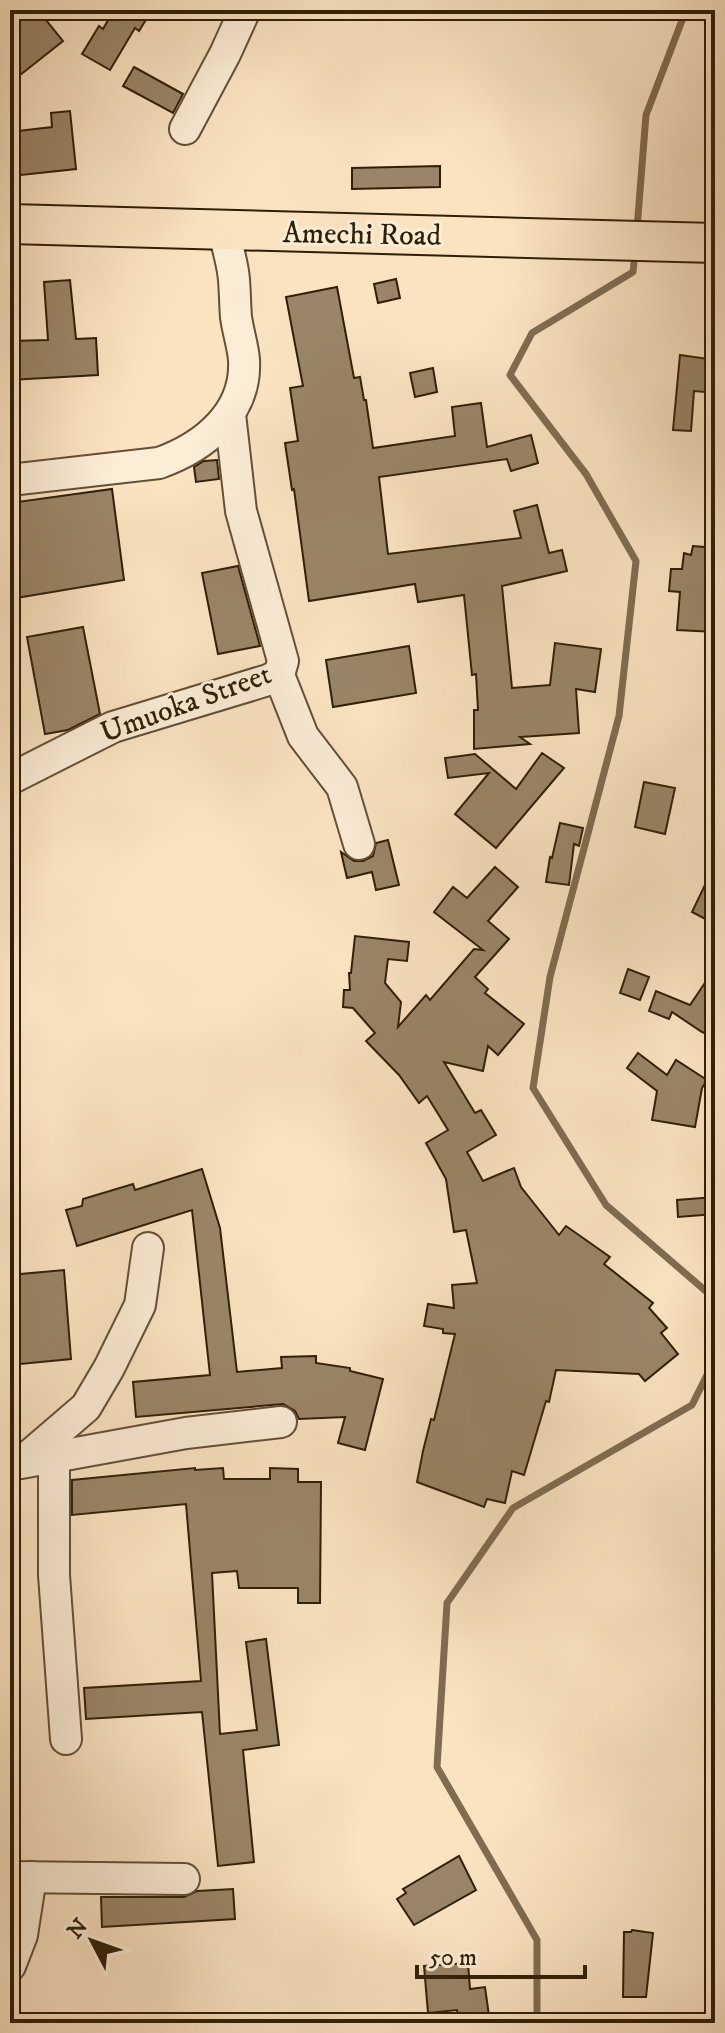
<svg xmlns="http://www.w3.org/2000/svg" width="725" height="2033" viewBox="0 0 725 2033" font-family="'IM FELL DW Pica',serif">
<rect width="100%" height="100%" fill="#fbe3c2"/>
<filter id="stains"><feTurbulence type="fractalNoise" baseFrequency=".0025" numOctaves="4"/><feColorMatrix values="0 0 0 0 .2 0 0 0 0 .09 0 0 0 0 .02 0 0 0 .5 -.17"/></filter>
<radialGradient id="worn" r=".72"><stop offset=".6" stop-color="#630" stop-opacity="0"/><stop offset="1" stop-color="#630" stop-opacity=".3"/></radialGradient>
<g fill="none" stroke-linecap="round" stroke-linejoin="round">
<g stroke="#806c51" stroke-width="7">
<path d="M637,229L646,115L686,10"/>
<path d="M635,253L633,272L532,333L510,375L586,474L636,561L619,716L550,977L533,1088L606,1205L715,1299"/>
<path d="M537,2023V1940L437,1767L447,1603L513,1508L692,1405L715,1359"/>
</g>
</g>
<g fill="#9a8568" stroke="#301f07" stroke-width="2">
<path d="M10,10H38L63,41L10,83V52L17,47L10,37Z"/>
<path d="M107,10H152L139,31L135,28L110,70L82,54L99,26L103,29L112,13Z"/>
<path d="M134,67L183,94L173,113L123,86Z"/>
<path d="M70,111L76,169L12,176L10,132L52,127L51,113Z"/>
<path d="M440,166V187L352,189V168Z"/>
<path d="M396,279L400,298L378,303L374,284Z"/>
<path d="M70,280L76,339L96,338L98,375L10,380V341L48,340L44,282Z"/>
<path d="M337,287L354,378L360,377L364,400H366L373,448L455,436L452,407L481,403L487,447L531,435L538,463L511,471L507,459L379,477L388,554L521,538L514,511L537,505L549,553L562,550L567,571L502,586L512,688L550,685L555,643L601,649L595,692L576,689L579,733L520,737L530,744L474,749V710H478L476,674L472,675L464,595L418,602L415,584L309,601L294,489L292,490L285,443L298,441L290,388L303,386L286,297Z"/>
<path d="M680,355L709,359L705,392L694,391L691,431L673,430Z"/>
<path d="M433,368L437,392L415,397L410,373Z"/>
<path d="M217,460L219,479L196,482L194,467L204,461Z"/>
<path d="M112,489L124,580L16,598L10,549V503Z"/>
<path d="M693,546L715,548V632L677,630L680,592L669,591L671,569H682L684,553L691,555Z"/>
<path d="M238,566L260,646L218,654L202,573Z"/>
<path d="M83,627L100,714L68,730L45,734L27,637Z"/>
<path d="M409,646L416,693L333,707L326,660Z"/>
<path d="M542,753L564,768L496,848L455,814L489,773L448,778L445,758L475,754L516,789Z"/>
<path d="M644,782L675,788L665,834L635,827Z"/>
<path d="M560,823L583,828L579,846L574,844L569,885L546,882L550,857L552,858Z"/>
<path d="M388,840L399,885L376,890L372,872L347,878L341,852L354,861H363L373,856L376,843Z"/>
<path d="M715,864V924L692,912Z"/>
<path d="M495,867L518,887L488,921L509,939L475,977L488,989L485,993L524,1024L498,1055L488,1046L483,1071L444,1062L475,1113L481,1110L496,1135L467,1152L483,1181L514,1168L521,1187L559,1235L566,1226L610,1257L604,1264L653,1303L649,1308L667,1328L661,1333L678,1354L645,1381L639,1374L556,1370L549,1402L546,1401L524,1475L512,1471L505,1503L487,1499L484,1507L417,1482L423,1451L431,1419L434,1420L455,1334L443,1333V1329L424,1326L428,1304L454,1308L452,1285L477,1283L466,1230L454,1232L446,1179L426,1143L448,1130L427,1096L419,1103L399,1075L366,1041L375,1033L353,1008L343,1007L344,990H350L349,973H351L355,936L409,942L407,961L388,959L385,983L401,1002L398,1027L426,995L430,1000L474,949L483,950L434,912L453,887L467,898Z"/>
<path d="M715,968V1037L702,1032L672,1012L669,1019L649,1011L656,991L690,1005Z"/>
<path d="M628,969L649,977L640,1000L620,993Z"/>
<path d="M638,1053L667,1075L676,1060L707,1080L702,1088L695,1127L652,1120L657,1091L627,1068Z"/>
<path d="M202,1169L220,1228L237,1372L282,1368L281,1357L316,1356V1363L350,1368V1371L383,1379L365,1450L338,1443L345,1417L299,1419L295,1411L283,1404L136,1417L133,1382L210,1375L192,1210L77,1246L66,1210L82,1206L83,1199L133,1184L135,1190Z"/>
<path d="M715,1197V1214L678,1217L677,1200Z"/>
<path d="M64,1270L71,1359L10,1365V1275Z"/>
<path d="M195,1468V1470L223,1468L224,1479H270V1468L298,1469V1482H321L320,1603H298V1588H239L237,1571L212,1573L220,1734L257,1730L246,1642L266,1639L279,1745L243,1750L254,1862L218,1866L202,1712L86,1719L84,1688L201,1681L186,1504L72,1515V1480Z"/>
<path d="M459,1856L476,1890L414,1925L397,1899L406,1893L403,1889Z"/>
<path d="M233,1889L235,1919L102,1927L101,1897H184L197,1891Z"/>
<path d="M632,1930L653,1933L646,1997H623L624,1932H631Z"/>
<path d="M468,1963L470,1989L485,1987L490,2023H459L457,2010L428,2013L424,1966Z"/>
</g>
<g fill="none" stroke-linecap="round" stroke-linejoin="round">
<defs>
<g id="minor">
<path d="M185,129L225,54L245,10"/>
<path d="M10,480L159,463C204,447 247,413 244,360C243,346 238,332 236,317C235,305 235,292 234,280C233,264 227,247 224,231"/>
<path d="M279,675L303,736L342,787L359,844"/>
<path d="M10,779L113,727L268,680L279,675L283,661L241,511L230,414"/>
<path d="M54,1457V1575L66,1739"/>
<path d="M10,1461L21,1463L186,1433L281,1422"/>
<path d="M22,1462L86,1407L109,1368L140,1305L148,1248"/>
<path d="M10,1877L184,1879"/>
<path d="M10,1966L22,1935L31,1877"/>
</g>
<path id="major" d="M10,224L715,243"/>
</defs>
<use href="#minor" stroke="#635036" stroke-width="34"/>
<use href="#major" stroke="#301f07" stroke-width="42"/>
<use href="#minor" stroke="#fcedd7" stroke-width="30"/>
<use href="#major" stroke="#fbe3c2" stroke-width="38"/>
</g>
<g text-anchor="middle" dominant-baseline="central" stroke-width="6" stroke-linejoin="round" paint-order="stroke">
<g font-size="30" fill="#301f07" stroke="#fcedd7">
<text transform="translate(362 235) rotate(1)">Amechi Road</text>
<text transform="translate(186 704) rotate(-20)">Umuoka Street</text>
</g>
</g>
<rect width="725" height="2033" fill="none" stroke="#fbe3c2" stroke-width="40"/>
<rect x="12" y="12" width="701" height="2009" fill="none" stroke="#301f07" stroke-width="4"/>
<rect x="20" y="20" width="685" height="1993" fill="none" stroke="#301f07" stroke-width="2"/>
<g transform="translate(92 1941) rotate(311)" stroke="#fcedd7" stroke-width="6" paint-order="stroke">
<path d="M0-6L14 30L0 20L-14 30Z" fill="#301f07"/>
<text y="-12" font-size="22" font-weight="bold" text-anchor="middle" fill="#301f07">N</text>
</g>
<path d="M417 1965v12h168v-12" fill="none" stroke="#301f07" stroke-width="4"/>
<text x="429" y="1965" font-size="24" fill="#301f07" stroke="#fcedd7" stroke-width="6" paint-order="stroke">50 m</text>
<rect width="100%" height="100%" filter="url(#stains)"/>
<rect width="100%" height="100%" fill="url(#worn)"/>
</svg>
